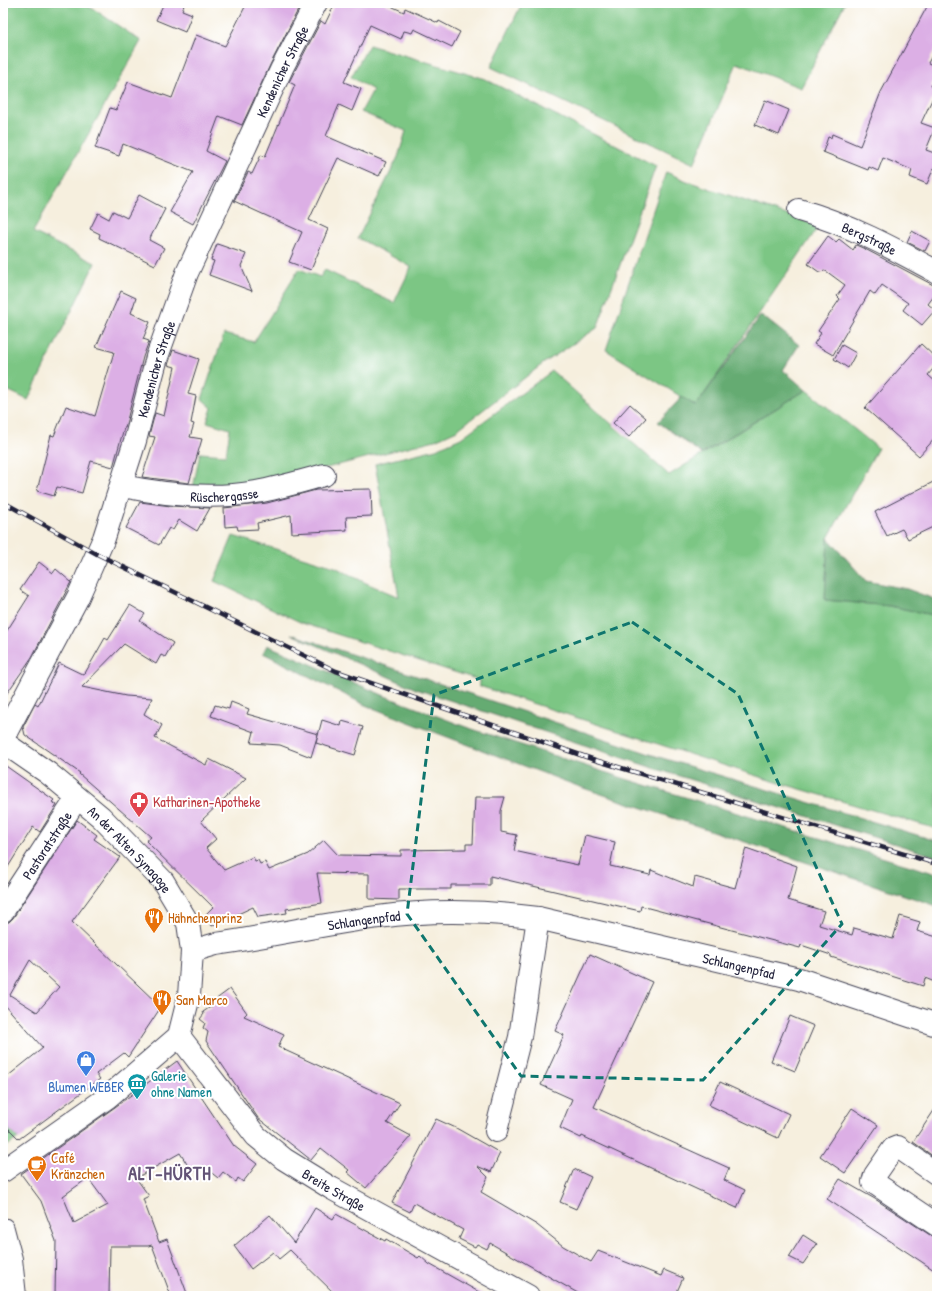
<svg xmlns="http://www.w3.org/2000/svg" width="940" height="1299" viewBox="0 0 940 1299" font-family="'Patrick Hand',sans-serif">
<rect width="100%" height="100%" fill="#fff"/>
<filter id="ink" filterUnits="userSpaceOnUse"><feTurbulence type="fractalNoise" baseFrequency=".025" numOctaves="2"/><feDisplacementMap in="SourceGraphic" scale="8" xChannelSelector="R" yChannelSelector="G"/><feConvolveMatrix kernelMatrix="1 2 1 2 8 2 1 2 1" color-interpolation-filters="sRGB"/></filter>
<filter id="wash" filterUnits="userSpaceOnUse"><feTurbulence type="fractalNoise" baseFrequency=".012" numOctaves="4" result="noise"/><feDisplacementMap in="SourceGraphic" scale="16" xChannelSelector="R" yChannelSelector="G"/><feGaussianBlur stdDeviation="0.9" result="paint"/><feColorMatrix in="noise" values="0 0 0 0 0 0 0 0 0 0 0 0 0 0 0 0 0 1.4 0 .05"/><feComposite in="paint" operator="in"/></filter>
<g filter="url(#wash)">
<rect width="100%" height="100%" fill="#f6efde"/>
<g fill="#7cc684" stroke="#4f7460">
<path d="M3,3H81L95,10L141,41L33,232L95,263L28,400L3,388Z"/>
<path d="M522,3H845L801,88L737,63L694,164L491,67Z"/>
<path d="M369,45L485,79L656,166L597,328L544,363L457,430L435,440L249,488H193L200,453L226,455L230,429L207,422L212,408L202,399L224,334L254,342L299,269L320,277L325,270L394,303L411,267L358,238L398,157L406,131L361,112L373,90L351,77Z"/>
<path d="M666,172L687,181L819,226L696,406L606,350Z"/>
<path d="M552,371L669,475L806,390L878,448L828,538L825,600L890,606L937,616V829L766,779L479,686V680L302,623L214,581L233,536L335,567L366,583L399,597L375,464L436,449L461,438Z"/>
<path d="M3,1124L18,1138L3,1149Z"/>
</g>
<g fill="#65ab72" stroke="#446656">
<path d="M761,315L799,345L783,370L806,390L702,454L658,422L682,397L696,406Z"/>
<path d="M828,538L866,581L907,589L937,600V616L890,606L825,600Z"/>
<path d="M291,634L659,757L937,841V857L647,766L416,689Z"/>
<path d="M267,645L385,696L466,727L626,779L937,874V906L580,787L442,735L365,705L263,653Z"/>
</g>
<g id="blocks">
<g fill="#dcafe5" fill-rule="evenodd">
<path d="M164,3H185L182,10L192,14L185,32L156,20Z"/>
<path d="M247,3H284L298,10L271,63L242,125L219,116L206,151L225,161L193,224L170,212L193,172L123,144L119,156L95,148L110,108L116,110L128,82L172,98L196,35L225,46Z"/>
<path d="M335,3H384L404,12L405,8L438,23L439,21L460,32L452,47L414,29L412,33L404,31L401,39L370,25L344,82L361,89L352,111L339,105L326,136L386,162L379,176L338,158L309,220L328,229L311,270L289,262L302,232L234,201L248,172L252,174L261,155L265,157L295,85L289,82L321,21L325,24Z"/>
<path d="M929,3H937V46L928,63L937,67V73L931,86L937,89L921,123L935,128L926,150L937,154V160L927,184L910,177L912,170L883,158L878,171L869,167L868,170L823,152L828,137L831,138L832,134L860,146L881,92Z"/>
<path d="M765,100L789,110L779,135L755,125Z"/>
<path d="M139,195L165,209L149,240L164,248L155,265L99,238L100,234L90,229L98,213L109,219L113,211L127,218Z"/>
<path d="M912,231L930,241L925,251L907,242Z"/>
<path d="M828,236L836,242L839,239L853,250L856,245L865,249L937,287V292L928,304L935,310L922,325L903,310L908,303L882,285L875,295L870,291L833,355L814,344L821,333L818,331L840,299L837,296L845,285L826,271L819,272L808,264Z"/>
<path d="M217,244L246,254L241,266L252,291L209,275L214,261L211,260Z"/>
<path d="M121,291L136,298L131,313L150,322L143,339L149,341L143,357L125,428H124L113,467L91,461L82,493L62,488L57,487L54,496L37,491L51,435L54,436L66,406L95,416L114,352L96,347Z"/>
<path d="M921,344L937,359V364L928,375L937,383V436L919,456L865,408Z"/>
<path d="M842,345L856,353L848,368L834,359Z"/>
<path d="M173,350L199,359L188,394L196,396L191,423L194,424L190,437L202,439L189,483L142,477L155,437L149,436L155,413L164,416L175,367L168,365Z"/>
<path d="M630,404L646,418L629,437L613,423Z"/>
<path d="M937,480V525L908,539L902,529L887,536L875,512Z"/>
<path d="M371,489L372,516L346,517L347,530L292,533L291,515L257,523L258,529L238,530L237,526L225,527L224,508L267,503L316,490Z"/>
<path d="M140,502L171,506L210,508L197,531L179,520L173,530L169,528L159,545L126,528Z"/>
<path d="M39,562L53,573L56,569L71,582L32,657L3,699V637L29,596L20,590Z"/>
<path d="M130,605L145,614L140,621L173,643L165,657L161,655L156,664L124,644L82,687L126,696L152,698L144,714L162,725L155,738L206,765L209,759L246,778L201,821L216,839L206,848L224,870L253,857L255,861L258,860L260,864L265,862L269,870L308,854L324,840L338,855L401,856V850L466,849V844H473L475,797H505L501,811V832L517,835L514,851L578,865L585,835L615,842L610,866L650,875L651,870L693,887L695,877L735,888L746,848L797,866L788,900L824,911L819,925L852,935L854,928L893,939L900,916L920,922L917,931L937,937V983L925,978L923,986L831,957V955L801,945L800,948L641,906L640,911L490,876V885H451V889H399V900L369,899V874L317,873L322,903L286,909L287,913L258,917L253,907L212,926L206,914L213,907L146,841L151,837L79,774L80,773L25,735L23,727L35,704L38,706L59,663L84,675L105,638L108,640Z"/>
<path d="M231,702L249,709L247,714L318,734L311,757L280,745L251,743L254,732L211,716L215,705L229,709Z"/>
<path d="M322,720L341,726L342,721L363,727L355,755L316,743Z"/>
<path d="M3,764L54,800L52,802L57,805L40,832L33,827L3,875Z"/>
<path d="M77,820L97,835L94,839L120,857L72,922L161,1007L128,1057L124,1053L96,1074L100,1079L19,1139L3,1123V1080L43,1048L4,1004L3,1007V923L9,922L13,918ZM30,960L59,987L37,1012L10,995Z"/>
<path d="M590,954L652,982L594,1107L729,1168L724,1180L745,1190L737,1208L582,1136L581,1138L560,1128L572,1099L541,1085L564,1035L555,1031Z"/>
<path d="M230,989L247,1013L244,1016L284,1034L278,1047L400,1103L387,1123L411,1136L366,1188L347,1172L349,1170L321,1148L311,1160L258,1118L206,1041L208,1032L203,1028L205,1023L200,1019L204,1014L203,1012L212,1006L211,1003Z"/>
<path d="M790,1016L814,1026L795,1071L771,1061Z"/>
<path d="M177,1061L234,1146L257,1164L243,1182L238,1178L236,1182L223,1172L218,1178L203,1166L192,1172L180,1153L136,1178L149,1196L143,1199L159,1242L167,1239L188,1296H171L152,1245L148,1246H110L109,1296H55L56,1241L41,1201L21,1174L115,1107ZM88,1178L108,1205L74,1223L63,1196Z"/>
<path d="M720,1082L789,1114L778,1138L709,1105Z"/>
<path d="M937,1106V1159L913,1142Z"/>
<path d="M852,1108L878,1125L845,1173L820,1156Z"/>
<path d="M436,1119L456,1128L500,1153L491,1172L477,1166L488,1177L481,1192L537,1225L563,1246L591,1262L598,1251L661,1276L664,1270L683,1278L675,1296H583L490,1243L487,1249L477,1244L475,1247L459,1239L463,1230L414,1203L410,1212L392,1203Z"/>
<path d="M574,1169L591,1177L576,1209L560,1202Z"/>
<path d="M840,1179L875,1199L930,1235L937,1237V1272L827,1199Z"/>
<path d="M315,1208L333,1219L336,1214L385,1241L386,1239L418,1258L420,1256L429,1264L486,1296H337L290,1250L279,1259L273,1252L251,1269L234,1246L270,1215L294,1243Z"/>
<path d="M803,1235L817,1244L803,1264L789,1257Z"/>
</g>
</g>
</g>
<g filter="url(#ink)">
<use href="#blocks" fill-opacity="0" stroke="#424153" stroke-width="1"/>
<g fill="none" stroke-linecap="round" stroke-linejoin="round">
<defs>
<g id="minor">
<path id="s1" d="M799,210C848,224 893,248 937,272"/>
<path id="s2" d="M122,486C166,495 211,500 256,492C279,488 302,481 324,475"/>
<path id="s3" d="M3,738L78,597L104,538L135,441L157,357L187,273L282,68L316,3"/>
<path id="s4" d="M3,742L48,773L101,817L163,881L188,923L192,951L189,996L179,1036L108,1097L3,1171"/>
<path id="s5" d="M3,911L77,798"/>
<path id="s6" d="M192,951L216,944C270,936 324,924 378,917C430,910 486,911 538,918L799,979L937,1025"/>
<path id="s7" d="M179,1036L256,1136L284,1159L331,1188L528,1296"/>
<path d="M496,1131L520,1037L538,918"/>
<path d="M937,1174L898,1147L893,1149L875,1175L873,1182L937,1225"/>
<path d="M3,1229L11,1259L15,1296"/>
</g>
</defs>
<use href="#minor" stroke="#424153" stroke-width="24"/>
<use href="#minor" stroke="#fff" stroke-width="22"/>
<defs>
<path id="rail" d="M3,502L97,554L336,671L595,760L937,864"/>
</defs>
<use href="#rail" stroke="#22223b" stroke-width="4.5"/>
<use href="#rail" stroke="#fff" stroke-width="3" stroke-dasharray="9" stroke-linecap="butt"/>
</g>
</g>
<path fill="none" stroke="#0f766e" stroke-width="3" stroke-dasharray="8 5" stroke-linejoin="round" d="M632,622L738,694L842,924L703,1080L521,1076L407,914L434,695Z"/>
<defs>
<symbol id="pharmacy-pin" viewBox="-11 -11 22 30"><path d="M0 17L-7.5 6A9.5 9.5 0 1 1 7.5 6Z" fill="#e0444e" stroke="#fff"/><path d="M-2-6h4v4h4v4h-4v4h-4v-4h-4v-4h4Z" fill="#fff"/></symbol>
<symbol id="restaurant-pin" viewBox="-11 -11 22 30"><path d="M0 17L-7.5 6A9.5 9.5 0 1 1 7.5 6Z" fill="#e8710a" stroke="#fff"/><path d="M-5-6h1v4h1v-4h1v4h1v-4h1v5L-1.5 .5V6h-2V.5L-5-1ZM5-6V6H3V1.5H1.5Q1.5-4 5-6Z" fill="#fff"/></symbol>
<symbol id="shop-pin" viewBox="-11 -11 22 30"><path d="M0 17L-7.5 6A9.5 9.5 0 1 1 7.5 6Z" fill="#3f7fe0" stroke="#fff"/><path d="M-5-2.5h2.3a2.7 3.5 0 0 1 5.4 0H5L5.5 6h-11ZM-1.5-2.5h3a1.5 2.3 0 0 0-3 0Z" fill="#fff"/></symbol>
<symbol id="museum-pin" viewBox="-11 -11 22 30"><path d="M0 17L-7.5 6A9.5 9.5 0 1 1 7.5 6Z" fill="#0f9aa8" stroke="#fff"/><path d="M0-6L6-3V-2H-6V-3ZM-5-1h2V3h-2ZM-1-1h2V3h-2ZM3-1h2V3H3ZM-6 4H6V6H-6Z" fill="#fff"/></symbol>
<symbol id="cafe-pin" viewBox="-11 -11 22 30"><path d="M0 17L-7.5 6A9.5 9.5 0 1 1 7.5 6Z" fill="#e8710a" stroke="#fff"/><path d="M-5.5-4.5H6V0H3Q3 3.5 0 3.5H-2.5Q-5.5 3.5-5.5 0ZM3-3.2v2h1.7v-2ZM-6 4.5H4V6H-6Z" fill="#fff"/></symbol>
</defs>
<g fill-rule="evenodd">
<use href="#pharmacy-pin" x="128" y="790" width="22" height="30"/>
<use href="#restaurant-pin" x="143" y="906" width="22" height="30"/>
<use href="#restaurant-pin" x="151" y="988" width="22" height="30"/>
<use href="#shop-pin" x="75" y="1049" width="22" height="30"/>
<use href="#museum-pin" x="126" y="1072" width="22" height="30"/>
<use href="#cafe-pin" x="26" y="1154" width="22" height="30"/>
</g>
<g text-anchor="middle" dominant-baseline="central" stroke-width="4" stroke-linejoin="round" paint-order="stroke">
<g font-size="14" fill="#22223b" stroke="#fff">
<text stroke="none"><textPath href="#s3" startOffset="725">Kendenicher Straße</textPath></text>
<text stroke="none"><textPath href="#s1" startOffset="76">Bergstraße</textPath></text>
<text stroke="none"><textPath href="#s3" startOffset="401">Kendenicher Straße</textPath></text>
<text stroke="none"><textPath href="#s2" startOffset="103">Rüschergasse</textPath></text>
<text stroke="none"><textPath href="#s5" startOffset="79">Pastoratstraße</textPath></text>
<text stroke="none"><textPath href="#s4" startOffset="167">An der Alten Synagoge</textPath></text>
<text stroke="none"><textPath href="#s6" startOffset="175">Schlangenpfad</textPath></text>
<text stroke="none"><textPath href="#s6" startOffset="556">Schlangenpfad</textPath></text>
<text stroke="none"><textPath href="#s7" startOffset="221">Breite Straße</textPath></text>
</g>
<g font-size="14" fill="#be3a42" stroke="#fff" text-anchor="start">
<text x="153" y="801">Katharinen-Apotheke</text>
</g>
<g font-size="14" fill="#c56008" stroke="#fff" text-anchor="start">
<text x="168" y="917">Hähnchenprinz</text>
<text x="176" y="999">San Marco</text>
<text x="51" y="1157">Café<tspan x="51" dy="16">Kränzchen</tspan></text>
</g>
<g font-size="14" fill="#0d838f" stroke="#fff" text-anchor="start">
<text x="151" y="1075">Galerie<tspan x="151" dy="16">ohne Namen</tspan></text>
</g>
<g font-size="14" fill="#366cbe" stroke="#fff">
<text x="86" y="1086">Blumen WEBER</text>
</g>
<g font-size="18" font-weight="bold" letter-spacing="1" fill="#635376" stroke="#fff">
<text x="170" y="1173">ALT-HÜRTH</text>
</g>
</g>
<rect width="940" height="1299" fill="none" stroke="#fff" stroke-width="16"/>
</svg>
